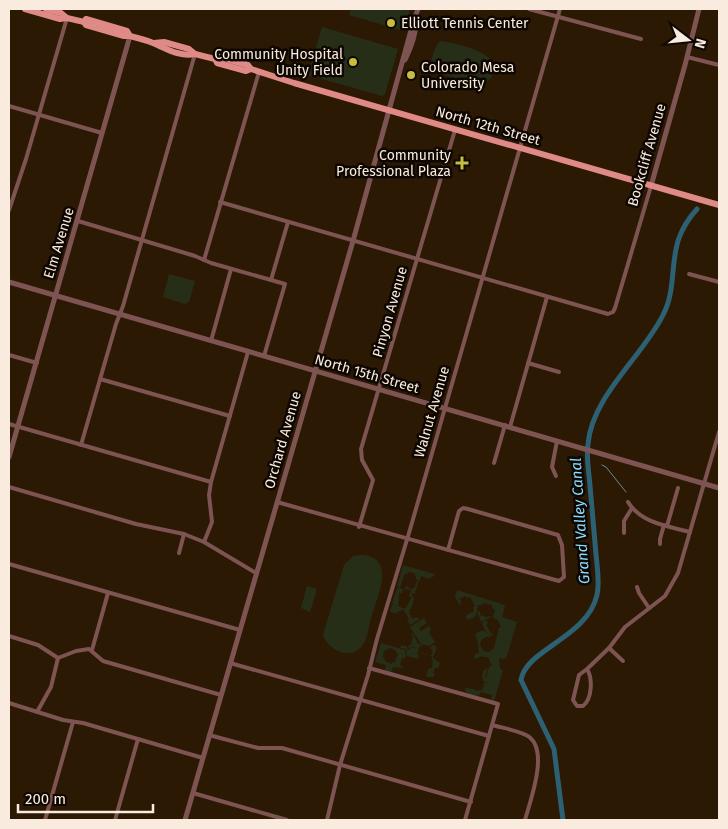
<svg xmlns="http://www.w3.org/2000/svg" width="728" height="829" viewBox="0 0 728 829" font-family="'Fira Sans',sans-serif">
<rect width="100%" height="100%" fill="#2b1904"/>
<g fill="#272e18" fill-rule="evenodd">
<path d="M351,9H410L404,31L349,15Z"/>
<path d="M322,27L398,49L385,94L382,96L308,75Z"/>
<path d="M441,41C457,44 487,49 494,65L492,77L485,83L476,84L430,71V69C432,60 433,46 441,41Z"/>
<path d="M169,274L195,281L189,302L185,304L163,297Z"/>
<path d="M362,555C396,557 378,596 372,615C369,624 368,637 363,645C351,662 328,650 323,635L344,565L353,556Z"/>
<path d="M403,565L434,574V576L429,579L421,576L420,580H417L414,574L419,575L410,572L404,575L400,588L397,587Z"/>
<path d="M418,580L419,581L415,592V594L411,593L414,599L411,609H408L410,610L409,614L413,619L416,617L420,619L410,625L407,620L409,619L404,610H401L396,613L390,612L392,605H396L392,604L397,588L403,589L402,593H399L398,606L405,609L412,597L409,596L411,590L405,589L406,586L412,589L416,586L415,585Z"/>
<path d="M307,586L317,589L310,612L301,608Z"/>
<path d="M457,590L505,605L502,617L517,622L507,656L504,659L499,658L500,669L503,670L494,702L491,701L492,695L481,692L478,696L467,693L465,690V688L474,689L476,691L482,690L484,686L483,684L487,682L488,687L486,679L487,682H484C482,678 482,676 483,671L488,668L485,677L483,675L486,678L489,667L492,666L488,657H483L481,654L482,656L476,659L474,658L475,654L479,653L478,642L475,634L483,630L489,635L486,632L482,623L486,620L488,623L486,624L491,634L493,633V635H490L492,637H487L482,639L480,644L483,651L489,652L494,648L499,628L501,627L497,619H494L493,616L481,622L477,611L480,612V615L486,617L493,616L495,610L492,608V605L483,603L482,605H478L476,616L468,620L465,616L474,611L473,607L475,606L470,597L468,598L465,596L459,599L461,601L460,606L455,597Z"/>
<path d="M424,618L427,623L419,628L421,631L429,626L431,629L429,633L435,642L429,646L421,644L410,627Z"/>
<path d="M413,633L418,644L423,645L419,647L418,652L431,656L433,651L430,648L431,646L433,645L437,647L433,658L440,663L438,668H435L433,673L435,674L434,677H426L428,669L432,668L433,660H431L433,657L416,652L419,655L418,659L407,656L406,649L400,648L401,645L407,646V650L413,647L415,649L414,646L409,648L408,646L411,645L413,636L411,635Z"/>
<path d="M381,643L405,650L406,656L405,658H402L400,665L403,667V668L393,667L391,673L385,671L386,665L375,662ZM390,648L395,650L398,655L396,658L395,664V662L390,664L389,662L387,663L383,657L384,651Z"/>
</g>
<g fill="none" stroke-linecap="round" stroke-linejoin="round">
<path stroke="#6a8b94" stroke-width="1" d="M602,465L606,467L626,492"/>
<path stroke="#2c6174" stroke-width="5" d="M563,820L554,749L521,680C526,649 587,638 597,595C600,582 597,567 596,554C594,531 592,508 590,486C589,472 586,458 588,444C592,396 643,356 663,315C676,291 670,263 679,238C683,227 689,218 697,209"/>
<g stroke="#7e5452" stroke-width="4">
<path d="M529,9L641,39"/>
<path d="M687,57L719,65"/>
<path d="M9,106L102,133"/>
<path d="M220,202L608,314L613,312L615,308L651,186"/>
<path d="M9,210L26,159L67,18"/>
<path d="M78,221L195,256L211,263L285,284L264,356"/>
<path d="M204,260L259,72"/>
<path d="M689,274L719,282"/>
<path d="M271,280L288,222"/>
<path d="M211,341L231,269"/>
<path d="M9,355L37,363"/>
<path d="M528,363L559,372"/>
<path d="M100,379L230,416"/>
<path d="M9,424L211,482"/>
<path d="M510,427L547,297"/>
<path d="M81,445L116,324L123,306L195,54"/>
<path d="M494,463L505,425"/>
<path d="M556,476L552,467L557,441"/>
<path d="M9,487L136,524L184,534L204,542L256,573"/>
<path d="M277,502L559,581L564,577L562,545L558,535L468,509L463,508L459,511L448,550"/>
<path d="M628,502C641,523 667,526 690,532"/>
<path d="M667,526L678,488"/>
<path d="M359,527L373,480L362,460L361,449L455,130"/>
<path d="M624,533V521L632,508"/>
<path d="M204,542L212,522L209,495L211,482L248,352"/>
<path d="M660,544V539L664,525"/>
<path d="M179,553L184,534"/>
<path d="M9,564L240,630"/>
<path d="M637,587L639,593L649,608"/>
<path d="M9,636L38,645L58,658L76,651L89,649L103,661L221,695"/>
<path d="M609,648L623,661"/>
<path d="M92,650L108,593"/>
<path d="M230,663L489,736"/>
<path d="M369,668L498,704L465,820"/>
<path d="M587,669C593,679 592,699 583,706H577L573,700L579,675L587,669L609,648L625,627L665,596L678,573L719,432"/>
<path d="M9,703L63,720L83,723L203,758"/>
<path d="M37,712L51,687L58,658"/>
<path d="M492,725C503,728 516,730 526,735C551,747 530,801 525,820"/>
<path d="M209,735L258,748H282L471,802"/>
<path d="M193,793L287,820"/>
<path d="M45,820L73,722"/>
<path d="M115,820L138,739"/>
<path d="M327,820L340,765L368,675L377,639L409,533L560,9"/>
</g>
<g stroke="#7e5452" stroke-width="5">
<path d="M405,60C411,48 416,32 417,18"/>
<path d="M651,186L685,65L699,9"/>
<path d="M9,282L719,488"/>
<path d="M9,457L130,36"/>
<path d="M185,820L353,241L413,23L418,9"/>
</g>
<g stroke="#df8a86" stroke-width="6">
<path d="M25,9L60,19L67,18L84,22L86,25L124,36H130L127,31L86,19L84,22"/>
<path d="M46,9L61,13L67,18"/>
<path d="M130,36C138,38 146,40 153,43C167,49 180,57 195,54"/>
<path d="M154,43L164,42L189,49L195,54L215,59L219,57L248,65L251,69L246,71L217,63L215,59"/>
<path d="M251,69L294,83L719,205"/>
</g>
</g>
<g fill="#c6bc3d" stroke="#0d0601" stroke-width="2">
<circle cx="391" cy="23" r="5"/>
<circle cx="353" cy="62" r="5"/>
<circle cx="411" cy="75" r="5"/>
<path d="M459.5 155.5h5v5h5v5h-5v5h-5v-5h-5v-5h5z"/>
</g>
<g text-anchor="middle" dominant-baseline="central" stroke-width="5" stroke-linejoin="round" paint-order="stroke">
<g font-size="14" fill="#f9ecdf" stroke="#0d0601" text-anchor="start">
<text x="401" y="23">Elliott Tennis Center</text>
<text x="343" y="54" text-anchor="end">Community Hospital<tspan x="343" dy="16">Unity Field</tspan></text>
<text x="421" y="67">Colorado Mesa<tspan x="421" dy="16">University</tspan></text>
<text x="451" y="155" text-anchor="end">Community<tspan x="451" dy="16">Professional Plaza</tspan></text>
</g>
<g font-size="14" fill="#f9ecdf" stroke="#0d0601">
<text transform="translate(488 126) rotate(16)">North 12th Street</text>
<text transform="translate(647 155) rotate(-74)">Bookcliff Avenue</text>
<text transform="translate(59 243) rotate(-73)">Elm Avenue</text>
<text transform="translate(390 312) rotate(-74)">Pinyon Avenue</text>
<text transform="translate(367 374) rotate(16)">North 15th Street</text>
<text transform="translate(432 412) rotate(-74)">Walnut Avenue</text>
<text transform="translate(283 440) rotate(-74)">Orchard Avenue</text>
</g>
<g font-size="15" font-style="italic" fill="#89deff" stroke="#0d0601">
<text transform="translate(580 521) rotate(-94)">Grand Valley Canal</text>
</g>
</g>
<rect width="728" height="829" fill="none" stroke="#f9ecdf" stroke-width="20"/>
<g transform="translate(688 40) rotate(106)" stroke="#0d0601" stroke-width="4" paint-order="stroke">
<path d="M0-4L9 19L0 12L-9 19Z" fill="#f9ecdf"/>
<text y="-8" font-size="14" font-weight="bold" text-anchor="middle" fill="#f9ecdf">N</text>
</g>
<path d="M18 804v8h135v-8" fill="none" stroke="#f9ecdf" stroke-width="2.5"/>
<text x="25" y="804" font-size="15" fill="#f9ecdf" stroke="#0d0601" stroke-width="4" paint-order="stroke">200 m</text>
</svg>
